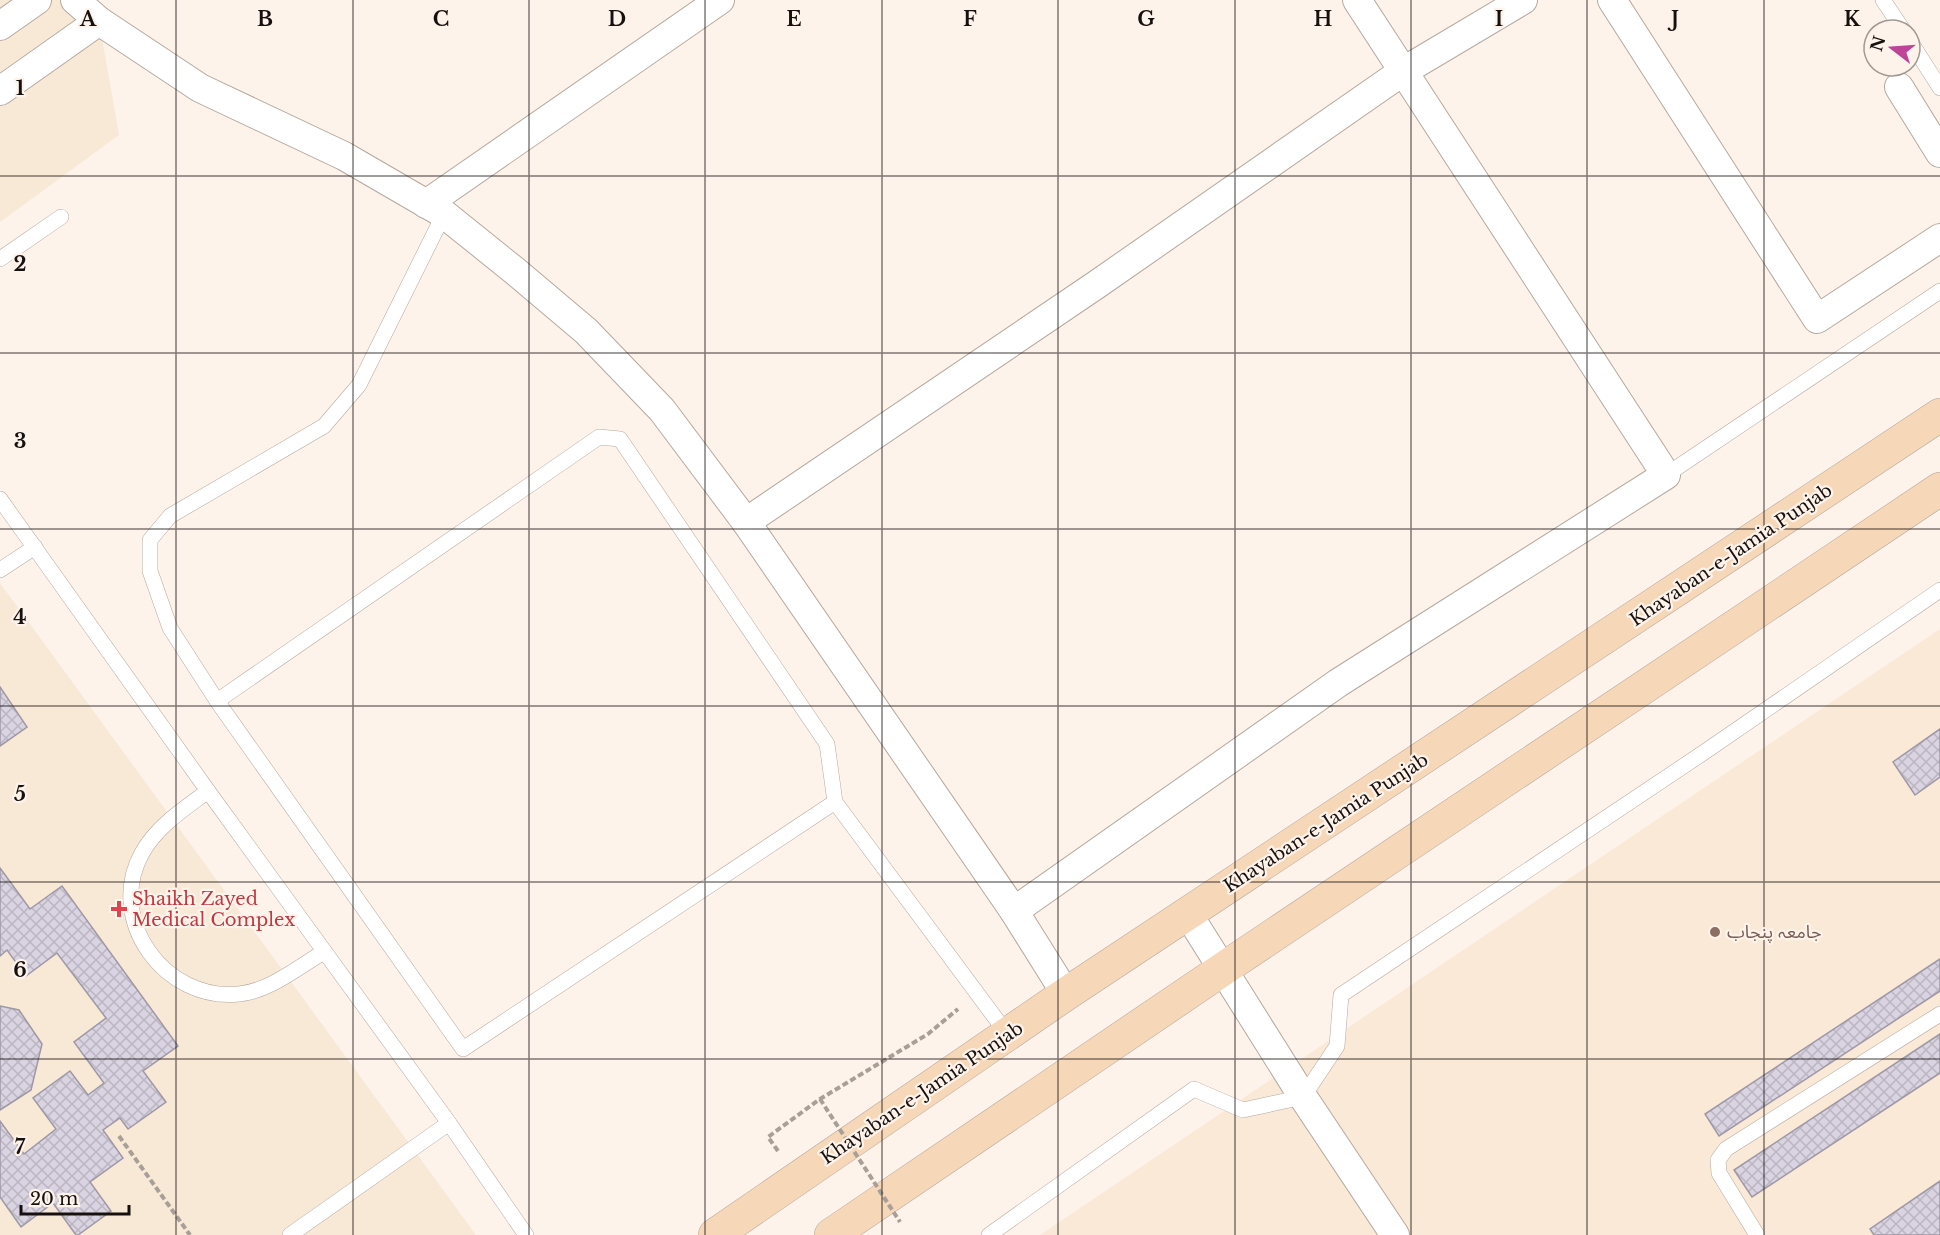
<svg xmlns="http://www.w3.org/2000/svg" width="1940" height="1235" viewBox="0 0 1940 1235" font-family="'Libre Baskerville','Noto Sans Arabic',serif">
<defs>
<pattern id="building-cross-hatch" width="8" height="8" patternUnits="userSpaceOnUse" patternTransform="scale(1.5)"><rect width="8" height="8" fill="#dad4e2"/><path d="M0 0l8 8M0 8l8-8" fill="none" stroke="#bab5c1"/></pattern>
</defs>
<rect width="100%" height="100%" fill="#fef3eb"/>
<path fill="#f9e9d6" d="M1940,629V1235H1040Z"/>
<g fill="#f8e9d6">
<path d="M0,0H75L99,21L119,135L0,222Z"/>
<path d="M0,583L476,1235H0Z"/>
</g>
<g fill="url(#building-cross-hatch)" stroke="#9e98a6" stroke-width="1.5">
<path d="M0,687L27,727L0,746Z"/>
<path d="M1940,729V777L1915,795L1893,762Z"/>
<path d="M0,868L30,909L62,886L178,1046L143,1071L166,1102L128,1129L120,1118L103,1130L123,1158L90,1182L111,1211L78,1235H76L53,1203L21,1227L0,1197V1121L24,1154L56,1129L33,1098L70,1071L88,1095L104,1083L74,1042L106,1018L57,953L26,976L7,950L0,956Z"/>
<path d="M1940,959V991L1719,1136L1705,1114Z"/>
<path d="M0,1006L19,1010L42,1044L31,1090L0,1110Z"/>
<path d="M1940,1034V1073L1752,1197L1734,1170Z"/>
<path d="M1940,1181V1235H1874L1870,1229Z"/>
</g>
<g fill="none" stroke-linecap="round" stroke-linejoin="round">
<defs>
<g id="service">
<path d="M1883,0L1903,30"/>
<path d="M1910,41L1940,88"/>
<path d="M444,214L359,385L324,426L170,516L150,540V571L170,628L217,701L463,1049L835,802L1008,1035"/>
<path d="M0,259L61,217"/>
<path d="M1666,475L1940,291"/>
<path d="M0,499L208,791L449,1123L526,1235"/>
<path d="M0,570L35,547"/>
<path d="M217,701L599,437L620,439L827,744L835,802"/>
<path d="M208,791C184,809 157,826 142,853C105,920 165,1002 239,994C270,991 298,967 324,952"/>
<path d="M290,1235L449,1123"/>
<path d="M989,1235L1194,1089L1243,1110L1303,1097L1337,1046L1341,995L1703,753L1940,590"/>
<path d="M1757,1235L1719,1173L1718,1160L1726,1149L1940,1014"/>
</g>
<g id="minor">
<path d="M75,0L99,21L200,88L344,156L444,214L515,271L586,331L662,410L746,522L1014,911L1066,994"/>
<path d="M1612,0L1817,319L1940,238"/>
<path d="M0,26L37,0"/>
<path d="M1899,87L1940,153"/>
<path d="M0,91L99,21"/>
<path d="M426,204L720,0"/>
<path d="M746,522L1096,285L1402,72L1523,0"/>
<path d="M1014,911L1338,683L1666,475L1357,0"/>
<path d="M1188,914L1303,1097L1395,1235"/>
</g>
<g id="secondary">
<path d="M715,1235L1066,994L1940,415"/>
<path d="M831,1235L1223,969L1940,489"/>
</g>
</defs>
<use href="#service" stroke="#b4a89e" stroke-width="16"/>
<use href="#minor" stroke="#b4a89e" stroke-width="30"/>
<use href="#secondary" stroke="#b4a89e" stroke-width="34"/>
<g stroke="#a89f99" stroke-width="4" stroke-dasharray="6 3" stroke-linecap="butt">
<path d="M119,1136L190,1235"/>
<path d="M778,1151L768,1137L820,1099L928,1034L958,1009"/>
</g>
<use href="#service" stroke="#fff" stroke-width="15"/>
<use href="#minor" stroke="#fff" stroke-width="28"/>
<use href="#secondary" stroke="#f6d7b8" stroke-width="33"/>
<path stroke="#a89f99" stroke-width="4" stroke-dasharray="6 3" stroke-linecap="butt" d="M820,1099L900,1222"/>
</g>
<path fill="none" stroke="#16110e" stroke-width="1.5" stroke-opacity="0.55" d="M176,0V1235M353,0V1235M529,0V1235M705,0V1235M882,0V1235M1058,0V1235M1235,0V1235M1411,0V1235M1587,0V1235M1764,0V1235M0,176H1940M0,353H1940M0,529H1940M0,706H1940M0,882H1940M0,1059H1940"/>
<path fill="#e0444e" stroke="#fef3eb" stroke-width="2" d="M116 900h6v6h6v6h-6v6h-6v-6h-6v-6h6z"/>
<circle fill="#8d6e63" stroke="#fef3eb" stroke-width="2" cx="1715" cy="932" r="6"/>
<g text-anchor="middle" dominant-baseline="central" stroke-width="4.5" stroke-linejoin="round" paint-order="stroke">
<g font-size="18" fill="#16110e" stroke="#fef3eb">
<text transform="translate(1731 555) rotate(-34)">Khayaban-e-Jamia Punjab</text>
<text transform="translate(1326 823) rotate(-33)">Khayaban-e-Jamia Punjab</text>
<text transform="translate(922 1093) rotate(-34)">Khayaban-e-Jamia Punjab</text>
</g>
<g font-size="18" fill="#be3a42" stroke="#fef3eb" text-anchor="start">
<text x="132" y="899">Shaikh Zayed<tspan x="132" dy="21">Medical Complex</tspan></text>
</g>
<g font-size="18" fill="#785e54" stroke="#fef3eb" text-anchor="start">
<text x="1727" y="932">جامعہ پنجاب</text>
</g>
</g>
<g font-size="20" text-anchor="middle" font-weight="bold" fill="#16110e" stroke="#fef3eb" stroke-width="4.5" stroke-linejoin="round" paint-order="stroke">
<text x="88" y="26">A</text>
<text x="265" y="26">B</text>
<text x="441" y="26">C</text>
<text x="617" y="26">D</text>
<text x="794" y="26">E</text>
<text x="970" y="26">F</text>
<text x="1146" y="26">G</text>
<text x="1323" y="26">H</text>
<text x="1499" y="26">I</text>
<text x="1675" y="26">J</text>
<text x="1852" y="26">K</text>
<text x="20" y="95">1</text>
<text x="20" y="271">2</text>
<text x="20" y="448">3</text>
<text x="20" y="624">4</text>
<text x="20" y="801">5</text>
<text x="20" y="977">6</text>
<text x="20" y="1154">7</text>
</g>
<g transform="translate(1892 48) rotate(287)"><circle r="28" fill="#fef3eb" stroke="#a19993" stroke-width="1.5"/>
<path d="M0-4.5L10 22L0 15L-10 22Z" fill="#be4497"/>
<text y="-9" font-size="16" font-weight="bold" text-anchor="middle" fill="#16110e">N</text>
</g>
<path d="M21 1205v9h108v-9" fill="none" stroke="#16110e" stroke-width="3"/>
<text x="30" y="1205" font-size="18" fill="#16110e" stroke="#fef3eb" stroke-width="4.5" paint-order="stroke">20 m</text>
</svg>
